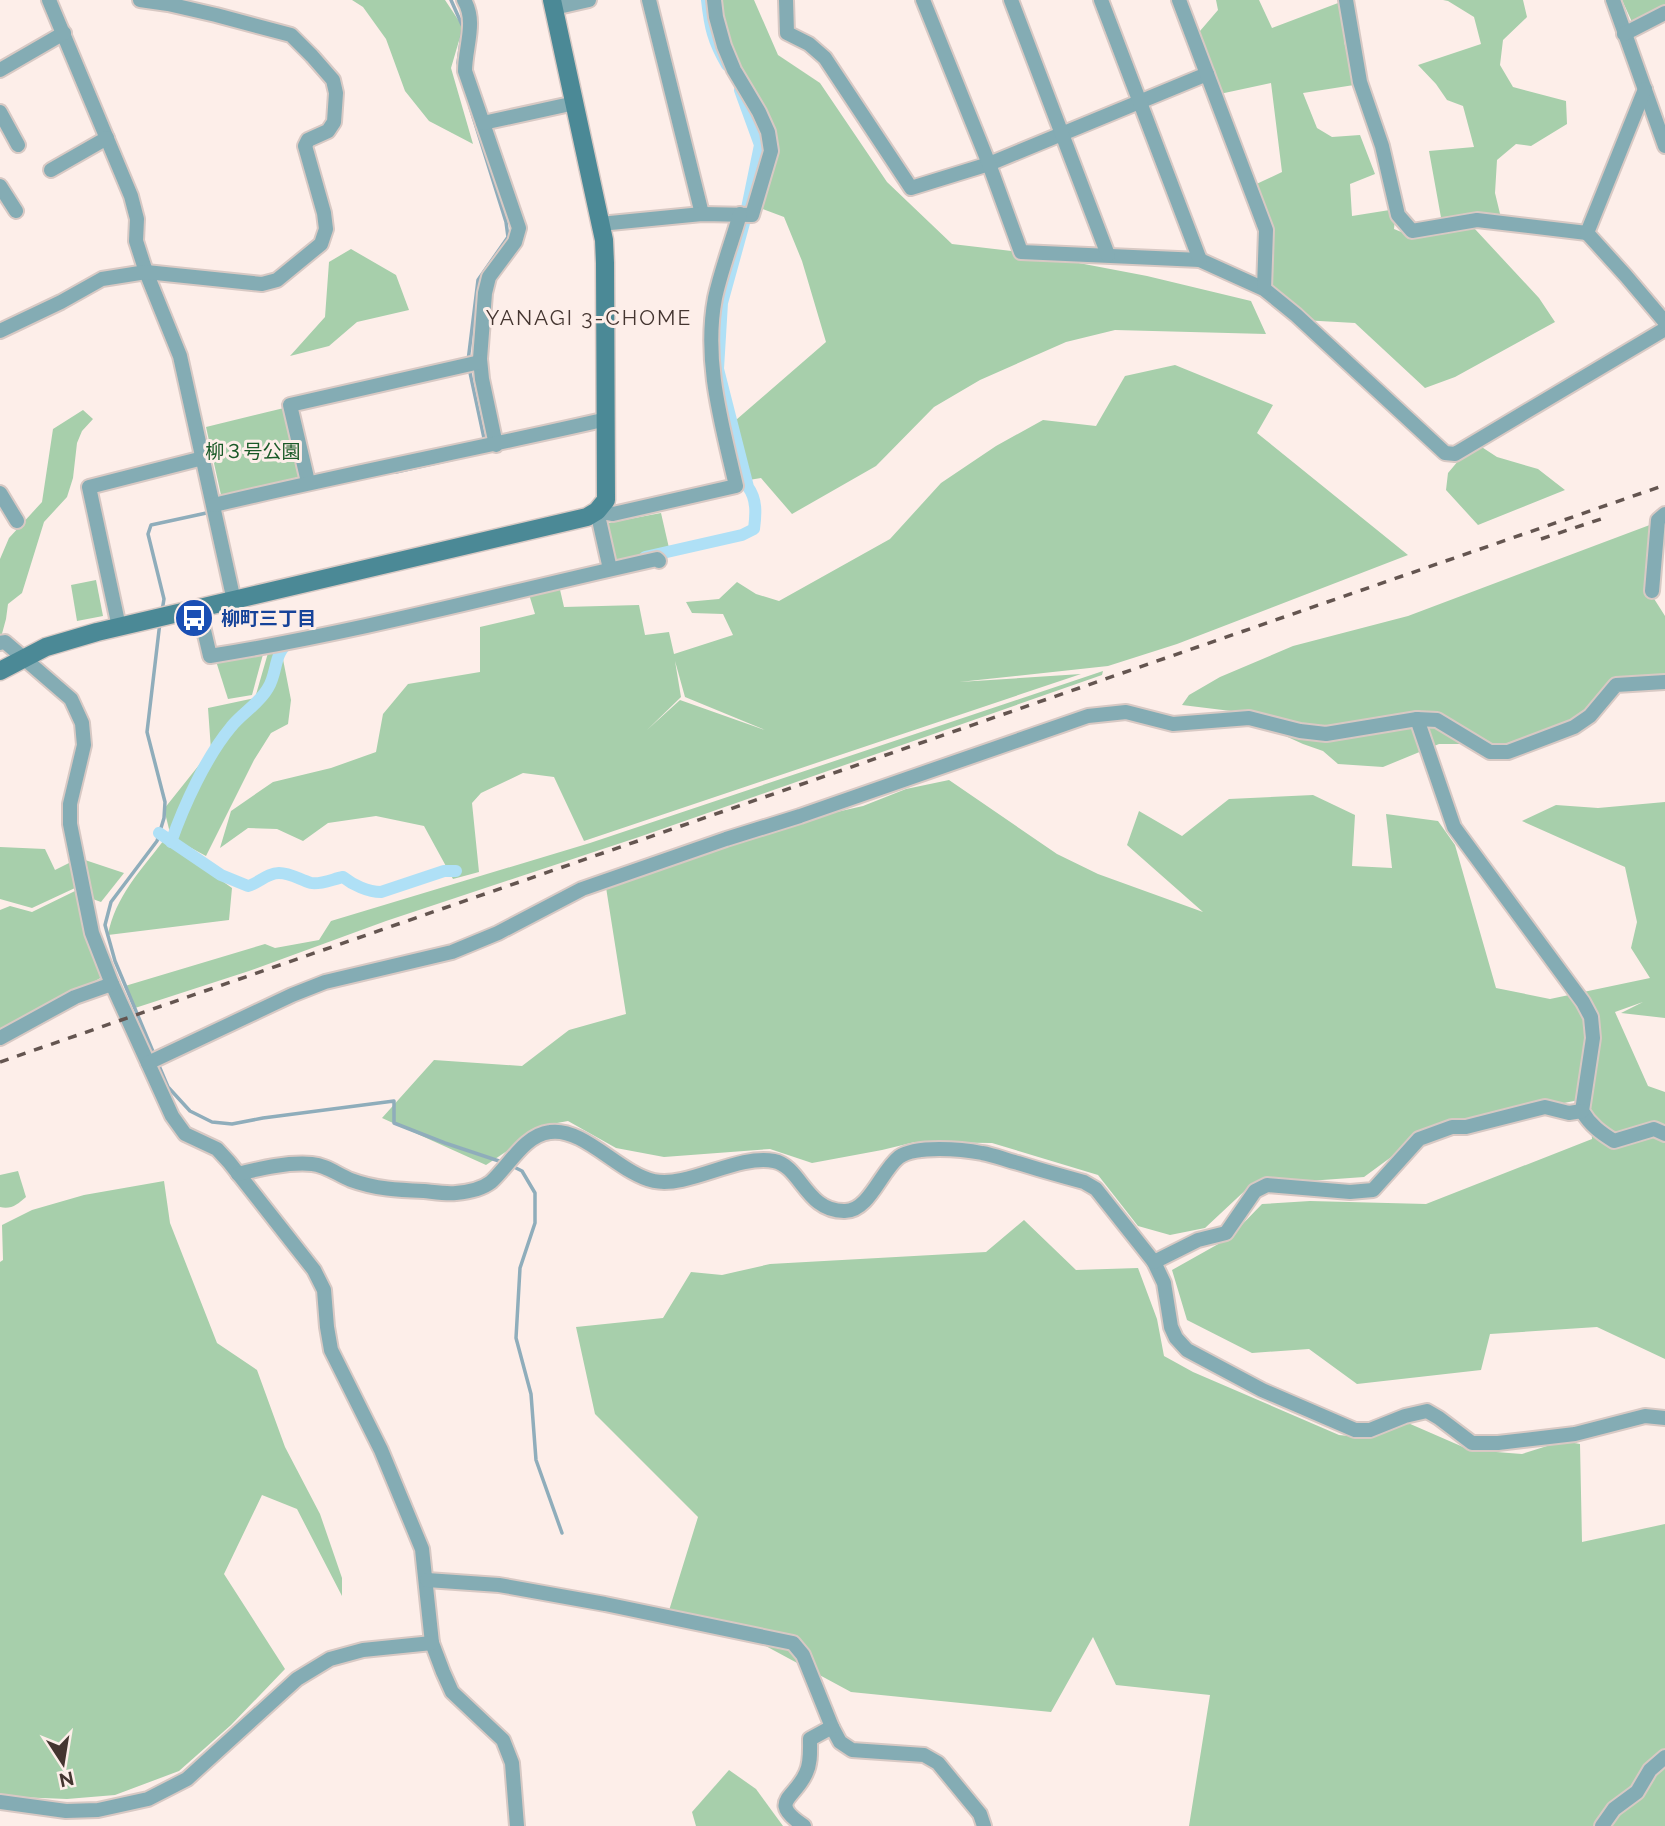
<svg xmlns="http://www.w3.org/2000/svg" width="1665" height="1826" viewBox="0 0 1665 1826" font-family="Raleway,'Noto Sans JP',sans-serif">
<rect width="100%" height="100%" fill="#fdeee9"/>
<g fill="#a7cfab" fill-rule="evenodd">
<path d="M352,0H445L463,27L451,68L473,144L429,121L405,91L386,39L363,7Z"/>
<path d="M712,0H754L778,55L820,83L887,182L952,244L1021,252L1147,276L1251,301L1266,334L1115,330L1066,342L980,380L934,407L876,466L792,514L761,478L743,481L729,426L826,342L802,261L784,217L755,206L769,139Z"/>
<path d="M1216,0H1259L1272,28L1346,0L1344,41L1354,85L1303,93L1317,128L1332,137L1360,135L1375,174L1350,184L1352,216L1396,209L1394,229L1416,238L1474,228L1539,298L1555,322L1455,377L1425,388L1355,323L1302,320L1264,289L1273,231L1250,187L1282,172L1271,83L1215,95L1194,38L1218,10Z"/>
<path d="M1443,0H1523L1527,17L1503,40L1500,65L1513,87L1566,101L1567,124L1531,146L1516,144L1497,160L1495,193L1502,222L1442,223L1429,151L1474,147L1463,106L1447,100L1436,84L1418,65L1481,44L1474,17L1448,1Z"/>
<path d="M1622,0H1665V4L1632,22Z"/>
<path d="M351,249L396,275L409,310L357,322L329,346L290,356L325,317L329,262Z"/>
<path d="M1175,365L1273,405L1257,433L1408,555L1177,644L1108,666L959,682L1081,674L584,841L554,777L523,773L481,793L472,803L479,872L453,879L424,826L376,816L328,823L303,841L277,829L248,828L220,848L231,811L273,782L331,768L376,752L383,714L408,684L480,672V627L535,614L528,591L558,581L564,607L639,605L645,635L669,632L674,654L733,635L723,614L692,613L686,602L719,599L737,582L756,594L779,601L890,539L941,483L996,446L1043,420L1096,426L1125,376ZM675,661L685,697L765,730L680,700L647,730L681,697Z"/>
<path d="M284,408L299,477L221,495L206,427Z"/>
<path d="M83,410L93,419L82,431L77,443L73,478L67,497L44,522L22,593L8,604L6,619L0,641V559L9,538L42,502L53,429Z"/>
<path d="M1474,442L1497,457L1538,469L1565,490L1478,525L1446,490L1448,473Z"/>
<path d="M661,513L669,548L612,561L603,524Z"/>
<path d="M1655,523L1646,586L1665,616V688L1616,685L1575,719L1505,744H1439L1383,767L1338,764L1323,751L1303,744L1231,711L1182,705L1189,695L1220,677L1293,646L1408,616Z"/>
<path d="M96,580L103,616L77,621L71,585Z"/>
<path d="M280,644L291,700L288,724L271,733L254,760L206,856L171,837L164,809L211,750L208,708L255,698L270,646Z"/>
<path d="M265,647L252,695L228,699L215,658Z"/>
<path d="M1103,671L1102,675L639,837L386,921L249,971L135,1008L125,986L265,944L275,948L319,940L331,921L590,843Z"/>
<path d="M949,780L1057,854L1098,874L1203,912L1127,845L1139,811L1182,836L1229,799L1313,795L1355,815L1352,866L1392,868L1386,814L1438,821L1455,845L1496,988L1550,999L1650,978L1631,948L1637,922L1625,867L1522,821L1556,805L1598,808L1665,802V1018L1621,1013L1643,1002L1615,1012L1648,1086L1665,1092V1359L1597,1327L1490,1334L1481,1370L1357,1384L1309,1349L1252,1353L1187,1320L1172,1270L1229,1238L1262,1204L1310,1201L1426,1204L1592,1139L1589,1098L1428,1130L1364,1177L1251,1185L1205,1228L1170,1235L1138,1226L1098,1175L992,1143L915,1142L882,1150L812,1163L770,1149L664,1157L616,1148L568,1121L546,1125L486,1165L382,1118L434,1060L522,1066L569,1030L626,1014L605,881L744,833L863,806L906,789Z"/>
<path d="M164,840L232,888L229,920L108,935C115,897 141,870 164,840Z"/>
<path d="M0,847L45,849L55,870L71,862L75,888L32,908L0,899Z"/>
<path d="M85,860L124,873L101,902L90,898Z"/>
<path d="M75,891L85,927L104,976L0,1035V910L10,906L32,912Z"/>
<path d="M18,1171L26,1197C18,1204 11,1210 0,1207V1175Z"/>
<path d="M164,1181L170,1223L217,1343L257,1370L285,1447L320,1514L342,1578V1596L297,1509L262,1495L224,1574L285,1669L231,1725L179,1771L115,1795L67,1799L17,1797L0,1794V1262L3,1260L2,1225L32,1210L84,1195Z"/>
<path d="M1024,1220L1076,1270L1138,1268L1157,1319L1164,1356L1193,1372L1339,1435L1368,1438L1408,1423L1470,1450L1522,1454L1563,1441L1580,1444L1582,1542L1665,1524V1826H1189L1210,1695L1116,1685L1093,1637L1051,1712L851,1692L714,1618L667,1617L698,1517L595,1414L576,1327L663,1318L691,1272L722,1275L770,1264L986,1252Z"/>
<path d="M729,1770L756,1789L783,1826H696L692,1812Z"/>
</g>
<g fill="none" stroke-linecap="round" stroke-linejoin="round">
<g stroke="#8fadbb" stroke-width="3.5">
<path d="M451,0L463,27L458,63L460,70"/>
<path d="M468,361L478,280L508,237L506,222L470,107"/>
<path d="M469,368L485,443"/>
<path d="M396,472L454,459"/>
<path d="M162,611L164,599L148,534L151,525L211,512"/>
<path d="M154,1054L115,961L105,925L111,902L157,841L164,818L165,802L147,732L160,622"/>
<path d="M157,1061L168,1087L190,1111L212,1122L232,1124L263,1118L394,1101V1123L445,1143L502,1162"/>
<path d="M512,1166L522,1171L535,1193V1223L520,1268L516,1338L531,1394L536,1460L562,1533"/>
</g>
<g stroke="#afe0f6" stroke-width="12">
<path d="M707,0C710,27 713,41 727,65"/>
<path d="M645,557L742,535L754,529C756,514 757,499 748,487L718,369L722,303L744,223L760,145L740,90"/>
<path d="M159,833L221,875L248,886C259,883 267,873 279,873C291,873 300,880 311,883C320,885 333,879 343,877C353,885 368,892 381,892L444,871H456"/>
<path d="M171,842C184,805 206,757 231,727C242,713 259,704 268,688C278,672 273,653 290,641"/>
</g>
<defs>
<g id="street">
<path d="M49,0L131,196L137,219L136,241L146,272L180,356L234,601"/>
<path d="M464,0C477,22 465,47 465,71L519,228L515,242L489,277L485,293L480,359L482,379L496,445"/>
<path d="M649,0L702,214"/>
<path d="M786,0L787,33L809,44L825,58L911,188L989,164L1207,74"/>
<path d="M923,0L989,164L1021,252L1200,260L1264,289L1296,315L1445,453L1455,454L1665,329"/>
<path d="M1011,0L1108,255"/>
<path d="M1101,0L1200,260"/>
<path d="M1179,0L1266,230L1264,289"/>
<path d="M1346,0L1360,82L1382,146L1398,215L1412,231L1477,220L1587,233"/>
<path d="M1613,0L1665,146"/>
<path d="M554,8L589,0"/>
<path d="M1624,34L1665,13"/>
<path d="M0,70L64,33"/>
<path d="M1645,89L1587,233L1626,276L1665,322"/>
<path d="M0,112L18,145"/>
<path d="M483,123L575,103"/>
<path d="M51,170L107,138"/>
<path d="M0,186L16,211"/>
<path d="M600,224L702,214L752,215L771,151L768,132L759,112L734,70L724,46L716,17L714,0"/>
<path d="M0,331L61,302L102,279L146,272L262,284L277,280L321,244L326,229L324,213L305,146L308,140L328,131L334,122L336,93L333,80L312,56L291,35L216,15L168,4L140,0"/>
<path d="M308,482L290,405L480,362"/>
<path d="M0,493L17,521"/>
<path d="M214,505C344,474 476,449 607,419"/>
<path d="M610,569L597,511L613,514L736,486C722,424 703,362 715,298C721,270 732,242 740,214"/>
<path d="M1652,591L1658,520L1665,514"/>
<path d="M199,609L210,656C360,632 508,592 657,559L659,561"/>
<path d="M119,627L89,487L203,458"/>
<path d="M0,643L5,642L71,699L82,723L84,745L70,804V824L92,933L112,984L172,1116L185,1134L217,1149L229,1162L314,1270L324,1290L327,1327L331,1350L381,1450L422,1549L432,1643L443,1672L452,1692L503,1740L512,1763L517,1826"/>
<path d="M1417,719L1454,827L1583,1002L1591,1017L1593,1038L1582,1111C1590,1125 1601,1133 1614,1141L1654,1129L1665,1134"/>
<path d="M0,1038L75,997L112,984"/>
<path d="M148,1063L292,995L325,982L452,952L498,933L582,889L726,839L800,816L1088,716L1126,712L1173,724L1249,718L1300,731L1326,734L1417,719L1437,720L1490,752H1508L1574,727L1590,716L1616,685L1665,682"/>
<path d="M238,1174C262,1168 288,1162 312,1164C326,1165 338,1175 351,1180C375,1189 399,1190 424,1191C434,1192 446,1194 456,1193C467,1192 482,1189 491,1182C509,1166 524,1135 550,1132C584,1127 620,1174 654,1181C689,1188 737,1154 774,1161C801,1166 806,1212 845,1211C869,1211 881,1171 899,1157C916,1145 962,1149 982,1153C994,1155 1006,1160 1018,1163C1040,1170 1062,1176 1084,1182L1096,1189L1154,1262L1164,1283L1171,1327L1176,1338L1187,1350L1262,1390L1355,1430H1370L1405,1416L1427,1411L1439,1418L1472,1443H1498L1575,1434L1645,1416L1665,1418"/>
<path d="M1154,1262L1198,1240L1226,1233L1255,1191L1267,1185L1350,1192L1373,1190L1419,1139L1452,1127H1466L1545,1107L1569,1113L1582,1111"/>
<path d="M427,1580L499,1585L605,1604L793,1643L803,1655L832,1727L840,1742L852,1750L924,1755L938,1763L980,1814L984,1826"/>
<path d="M0,1802L66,1811L98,1810L148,1799L187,1779L297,1679L330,1659L363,1650L432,1643"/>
<path d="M804,1826C767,1801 795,1799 806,1773C811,1763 810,1751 810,1739L832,1727"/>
<path d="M1602,1826L1614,1809L1637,1792L1650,1770L1665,1757"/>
</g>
<path id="secondary" d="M0,671L46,647L97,632L587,517L597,511L606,500L605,263L604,240L552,0"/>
</defs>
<use href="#street" stroke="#d8c9c4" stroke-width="18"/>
<use href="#secondary" stroke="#d8c9c4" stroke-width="21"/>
<use href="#street" stroke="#84acb4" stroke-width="14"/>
<use href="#secondary" stroke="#4b8996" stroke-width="18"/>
<g stroke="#645550" stroke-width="3.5" stroke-dasharray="9 9" stroke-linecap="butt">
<path d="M1541,539L1601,519"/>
<path d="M0,1062L1665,485"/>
</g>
</g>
<defs>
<symbol id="bus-disc" viewBox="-11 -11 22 22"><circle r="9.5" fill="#1a4fb4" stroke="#fdeee9"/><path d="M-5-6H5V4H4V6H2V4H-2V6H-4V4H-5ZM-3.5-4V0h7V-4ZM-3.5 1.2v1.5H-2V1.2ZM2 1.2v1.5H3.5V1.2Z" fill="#fff"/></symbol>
</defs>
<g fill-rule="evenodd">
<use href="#bus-disc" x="172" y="596" width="44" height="44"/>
</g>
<g text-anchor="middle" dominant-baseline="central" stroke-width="6" stroke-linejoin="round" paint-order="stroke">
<g font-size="19" fill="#195927" stroke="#fdeee9">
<text x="253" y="451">柳３号公園</text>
</g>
<g font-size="19" font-weight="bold" fill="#164399" stroke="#fdeee9" text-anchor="start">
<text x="221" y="618">柳町三丁目</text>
</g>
<g font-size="21" letter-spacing="2" fill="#443530" stroke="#fdeee9">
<text x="589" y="317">YANAGI 3-CHOME</text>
</g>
</g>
<g transform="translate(63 1763) rotate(168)" stroke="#fdeee9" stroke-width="5" paint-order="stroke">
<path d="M0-5L12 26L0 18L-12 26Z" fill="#443530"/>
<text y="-10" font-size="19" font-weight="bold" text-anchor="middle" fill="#443530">N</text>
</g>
</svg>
